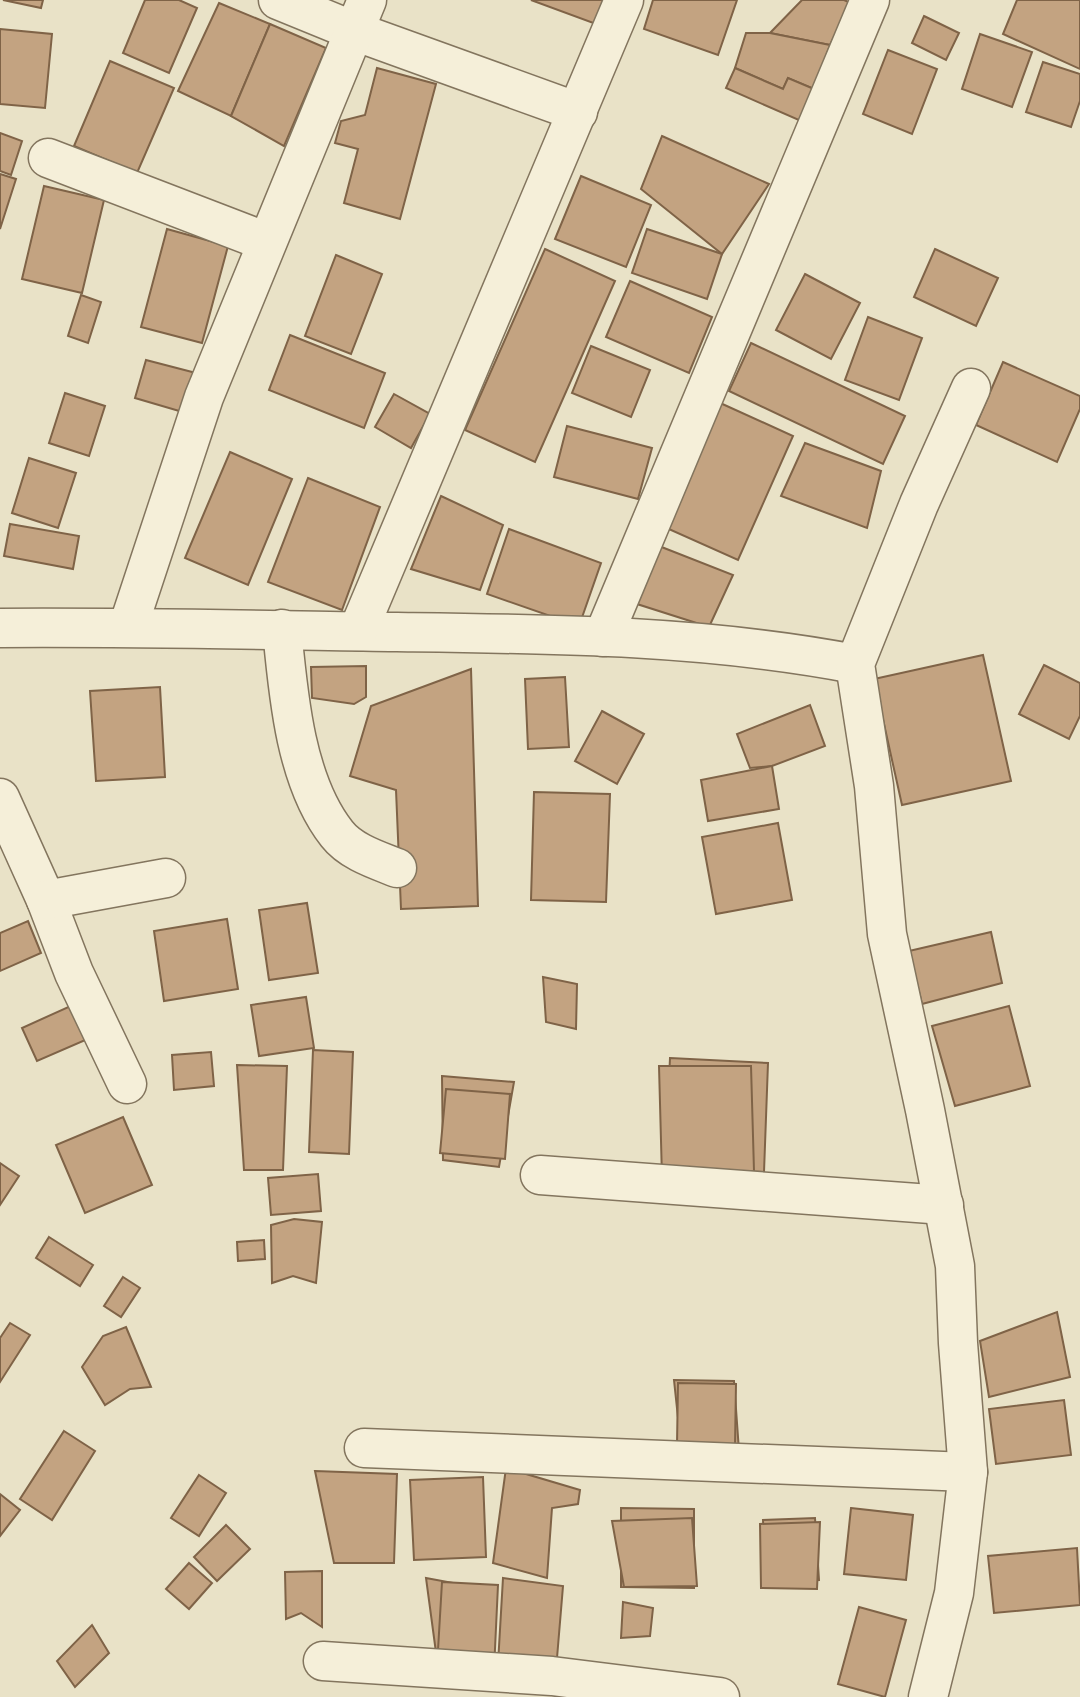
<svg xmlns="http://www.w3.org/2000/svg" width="1080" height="1697" viewBox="0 0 1080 1697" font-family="'Roboto Serif',serif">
<rect width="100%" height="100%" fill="#e9e2c7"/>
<g fill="#c3a381" stroke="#7f6347" stroke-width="2">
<path d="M3,0H43L41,8Z"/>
<path d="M145,0H179L197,8L169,73L123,53Z"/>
<path d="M531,0H605L596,24Z"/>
<path d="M653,0H737L718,55L644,29Z"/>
<path d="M802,0H844L851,3L830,45L770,33Z"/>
<path d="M1017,0H1080V69L1003,34Z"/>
<path d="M219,3L270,24L231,116L178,91Z"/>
<path d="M924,16L959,33L946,60L912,43Z"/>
<path d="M270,24L326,48L284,146L231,116Z"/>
<path d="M0,29L52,34L45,108L0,104Z"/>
<path d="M746,33H770L830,45L814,89L788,78L783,89L735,68Z"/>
<path d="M980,34L1032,52L1012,107L962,89Z"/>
<path d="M888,50L937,69L912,134L863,114Z"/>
<path d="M110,61L174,88L137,173L74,146Z"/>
<path d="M1043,62L1080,74V101L1071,127L1026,112Z"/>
<path d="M377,68L436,84L400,219L344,203L358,149L335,143L341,121L365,115Z"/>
<path d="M735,68L783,89L788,78L814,89L801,121L726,88Z"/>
<path d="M0,133L22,141L11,175L0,171Z"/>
<path d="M662,136L769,184L722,254L641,189Z"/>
<path d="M0,174L16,179L0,229Z"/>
<path d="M581,176L651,205L626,267L555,239Z"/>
<path d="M44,186L104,200L82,293L22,279Z"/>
<path d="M167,229L228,246L202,343L141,327Z"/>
<path d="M647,229L722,254L707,299L632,273Z"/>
<path d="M545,249L615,281L535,462L465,430Z"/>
<path d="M935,249L998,278L976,326L914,297Z"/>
<path d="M336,255L382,274L351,354L305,336Z"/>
<path d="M805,274L860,303L831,359L776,330Z"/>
<path d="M630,281L712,317L689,373L606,337Z"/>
<path d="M81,295L101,302L88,343L68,336Z"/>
<path d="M868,317L922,338L899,400L845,380Z"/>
<path d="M290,335L385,373L364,428L269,390Z"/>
<path d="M751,343L905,416L883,464L729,391Z"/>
<path d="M591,346L650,370L631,417L572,393Z"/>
<path d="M146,360L196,373L186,413L135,398Z"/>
<path d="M1003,362L1080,396V409L1057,462L976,425Z"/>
<path d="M65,393L105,406L89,456L49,443Z"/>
<path d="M394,394L430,414L411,448L375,427Z"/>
<path d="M718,402L793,436L738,560L662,526Z"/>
<path d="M567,426L652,448L638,499L554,477Z"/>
<path d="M805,443L881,471L867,528L781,496Z"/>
<path d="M230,452L292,479L248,585L185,558Z"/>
<path d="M29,458L76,473L58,528L12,513Z"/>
<path d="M308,478L380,507L342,610L268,582Z"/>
<path d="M441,496L503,525L480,590L411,569Z"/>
<path d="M10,524L79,536L73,569L4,556Z"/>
<path d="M509,529L601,563L579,626L487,594Z"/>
<path d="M659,546L733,575L709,627L637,604Z"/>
<path d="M983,655L1011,781L902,805L874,679Z"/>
<path d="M1044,665L1080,683V716L1069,739L1019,714Z"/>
<path d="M366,666V697L354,704L312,698L311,667Z"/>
<path d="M471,669L478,906L401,909L396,790L350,776L371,706Z"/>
<path d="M565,677L569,747L528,749L525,679Z"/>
<path d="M160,687L165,777L96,781L90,691Z"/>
<path d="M810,705L825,746L772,766L750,768L737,734Z"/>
<path d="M602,711L644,734L617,784L575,761Z"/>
<path d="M772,766L779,809L708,821L701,780Z"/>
<path d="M534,792L610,794L606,902L531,900Z"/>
<path d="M778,823L792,900L716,914L702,837Z"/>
<path d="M307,903L318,973L269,980L259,910Z"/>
<path d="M227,919L238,989L164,1001L154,931Z"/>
<path d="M28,921L41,953L0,971V933Z"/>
<path d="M991,932L1002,983L922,1004L909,951Z"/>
<path d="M543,977L577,984L576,1029L546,1022Z"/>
<path d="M306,997L314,1048L259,1056L251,1005Z"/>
<path d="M75,1004L90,1038L37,1061L22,1028Z"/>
<path d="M1009,1006L1030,1086L955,1106L932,1026Z"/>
<path d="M313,1050L353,1052L349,1154L309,1152Z"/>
<path d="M211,1052L214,1086L174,1090L172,1055Z"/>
<path d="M670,1058L768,1063L764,1172L665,1168Z"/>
<path d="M237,1065L287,1066L283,1170H244Z"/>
<path d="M659,1066H751L754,1171L662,1178Z"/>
<path d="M442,1076L514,1082L499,1167L443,1160Z"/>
<path d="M446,1089L510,1094L505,1159L440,1153Z"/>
<path d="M123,1117L152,1185L85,1213L56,1145Z"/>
<path d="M0,1163L19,1176L0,1205Z"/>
<path d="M318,1174L321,1211L271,1215L268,1178Z"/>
<path d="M294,1219L322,1222L316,1283L293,1276L272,1283L271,1225Z"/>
<path d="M49,1237L93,1265L80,1286L36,1258Z"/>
<path d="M264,1240L265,1259L238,1261L237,1242Z"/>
<path d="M123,1277L140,1288L121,1317L104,1306Z"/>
<path d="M1057,1312L1070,1377L989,1397L980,1341Z"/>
<path d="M10,1323L30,1335L0,1382V1338Z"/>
<path d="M126,1327L151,1387L130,1389L105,1405L82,1367L103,1336Z"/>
<path d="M674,1380L734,1381L739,1451L681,1446Z"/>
<path d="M678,1383L736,1384L735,1446L677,1445Z"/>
<path d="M1064,1400L1071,1455L996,1464L989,1409Z"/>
<path d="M64,1431L95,1451L52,1520L20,1499Z"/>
<path d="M506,1468L580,1490L578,1504L552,1508L547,1578L493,1563Z"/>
<path d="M315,1471L397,1474L394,1563H334Z"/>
<path d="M199,1475L226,1493L199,1536L171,1518Z"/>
<path d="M483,1477L486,1557L414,1560L410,1480Z"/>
<path d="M0,1494L20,1510L0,1536Z"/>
<path d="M621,1508L694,1509V1588L621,1587Z"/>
<path d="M851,1508L913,1515L906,1580L844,1574Z"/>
<path d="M692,1518L697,1586L624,1587L612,1521Z"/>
<path d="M815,1518L819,1580L766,1583L763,1520Z"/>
<path d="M820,1522L817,1589L761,1588L760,1524Z"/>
<path d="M226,1525L250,1549L217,1581L194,1557Z"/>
<path d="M1077,1548L1080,1605L994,1613L988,1556Z"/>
<path d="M189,1563L212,1583L189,1609L166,1589Z"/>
<path d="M322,1571V1627L301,1613L286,1619L285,1572Z"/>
<path d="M426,1578L491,1590L486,1665L437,1660Z"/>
<path d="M503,1578L563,1586L556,1670L498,1664Z"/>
<path d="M442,1582L498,1585L494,1670L437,1667Z"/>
<path d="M623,1602L653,1608L650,1636L621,1638Z"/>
<path d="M859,1607L906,1620L885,1697L838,1684Z"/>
<path d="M92,1625L109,1653L75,1687L57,1661Z"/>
</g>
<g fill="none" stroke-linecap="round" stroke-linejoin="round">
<defs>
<g id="minor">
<path d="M278,0L354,31L578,112"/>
<path d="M48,158L267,242"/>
<path d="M128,627L204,397L367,0"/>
<path d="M0,628C132,627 264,630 397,632C550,634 704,635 855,664"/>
<path d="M282,629C288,693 295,781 337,834C351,852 377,860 397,868"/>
<path d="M358,631L624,0"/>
<path d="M603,637L870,0"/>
<path d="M0,798L46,900L74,973L127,1084"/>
<path d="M46,900L166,878"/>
<path d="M540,1175L944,1205"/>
<path d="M364,1448L968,1472"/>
<path d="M323,1661L552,1676L720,1697"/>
<path d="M928,1697L954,1593L968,1472L958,1343L955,1266L925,1110L887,934L874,786L855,664L919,504L971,388"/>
</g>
</defs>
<use href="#minor" stroke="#83755e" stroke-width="41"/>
<use href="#minor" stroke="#f5efd9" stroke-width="38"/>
</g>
</svg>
